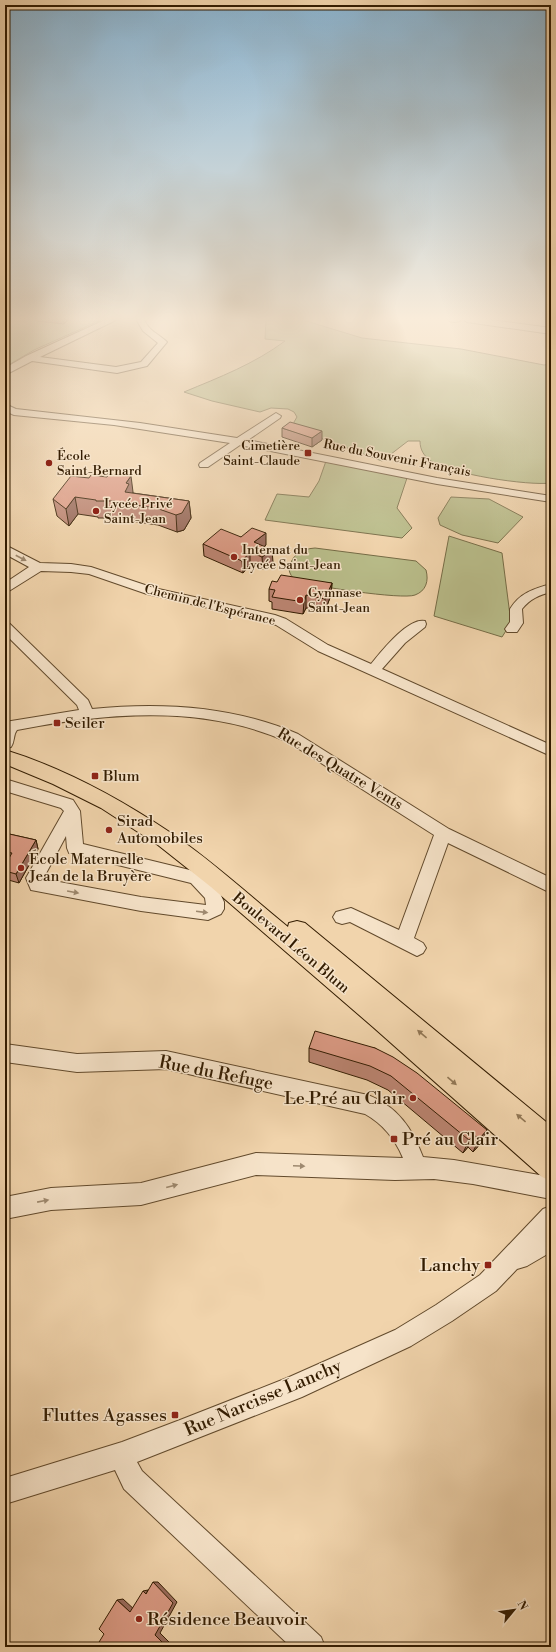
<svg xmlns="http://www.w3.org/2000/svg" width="556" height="1652" viewBox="0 0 556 1652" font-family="'Libre Bodoni',serif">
<rect width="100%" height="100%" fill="#f1d4ac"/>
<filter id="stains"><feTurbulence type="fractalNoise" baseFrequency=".005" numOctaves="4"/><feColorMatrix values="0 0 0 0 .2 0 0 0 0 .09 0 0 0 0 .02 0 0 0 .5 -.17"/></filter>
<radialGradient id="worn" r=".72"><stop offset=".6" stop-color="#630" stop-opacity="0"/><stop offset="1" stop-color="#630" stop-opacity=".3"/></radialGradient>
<g fill="#b9bd8a" stroke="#766c46">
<path d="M5,319H103L34,350L5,367Z"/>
<path d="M266,319L303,320L362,338L461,349L544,365L551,364V483C528,486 450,474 431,461C424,456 420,450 420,441H408L382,461L294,428V422L297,417L294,412L288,409L271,408L260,412L212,401L184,392C220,377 254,364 285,341L265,339Z"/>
<path d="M326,461L407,478L397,508L412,528L402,538L265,520L277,494L309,497L319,481Z"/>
<path d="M451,497L489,499L523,517L498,543L462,535L440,525L438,518Z"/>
<path d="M449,536L502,553L511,623L502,637L434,616Z"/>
<path d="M315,548L416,561L426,570C429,581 426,591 415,595C403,600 309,586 296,580C292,578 290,574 289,570C291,555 301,549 315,548Z"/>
</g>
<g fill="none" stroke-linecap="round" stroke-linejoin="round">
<defs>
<g id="minor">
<path d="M107,319H118L40,357L116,367L141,362L158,343L143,331L136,319H144C148,331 159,334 167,342L147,366L117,373L32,361L5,375V368L26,356Z"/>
<path d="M448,319H462C459,323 450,323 448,319Z"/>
<path d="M463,319H484L551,328V334L467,322Z"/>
<path d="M5,404L16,409L140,423L237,438L276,413L281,416L280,418L248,440L437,478L551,496V502L437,484L240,445L208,467H200L199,465L200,463L230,443L114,425L14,415L5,411Z"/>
<path d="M5,545L40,563L71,564L91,567L154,588L275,615L286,619L328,645L371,664C381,652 408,617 425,621L426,624L425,627L405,643L382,669L551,745V756L318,651L276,625L266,621L147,594L89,574L71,572L41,571L9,591L5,592V583L29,567L5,554Z"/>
<path d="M551,584V592C539,595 530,599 522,609L523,623L517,632H507L505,629L510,622V609C520,593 533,589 551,584Z"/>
<path d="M5,623L10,624L88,700L92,709C162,702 233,706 298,734L449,829L551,878V893L448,843L414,938L423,943L426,948L423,953L417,956L411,953L350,922L342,924L336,922L333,917L336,912L351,908L399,930L434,835L288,742C203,704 106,713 17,730C13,735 15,741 11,747L5,748V722L79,710L77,705L5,634Z"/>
<path d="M5,779L73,800L80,811L83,844L202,873L218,889L224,902V909L221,914L208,920L141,911L31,890L26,878L64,811L61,808L5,791ZM66,836L67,848L69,853L191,883L205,898L206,905L141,897L43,879Z"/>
<path d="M5,1044L77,1054L166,1051L368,1095C398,1107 412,1128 423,1157L454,1160L551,1177V1199L473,1184L434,1179L395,1180L256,1175L141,1205L51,1210L5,1219V1197L51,1188L141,1183L256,1153L403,1158C395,1139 383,1124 365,1114L166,1069L77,1072L5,1062Z"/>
<path d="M551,1206V1252L527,1266L517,1269L496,1291L452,1321L411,1346L302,1397L137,1462L142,1471L321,1637L325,1647H291L124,1489L115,1470L5,1504V1478L122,1442L180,1420L287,1378L395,1330L436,1305L480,1275L543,1209Z"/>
</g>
<path id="major" d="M5,750C64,768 120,799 171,833C211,860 250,896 288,927L289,923L297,921L305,923L551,1126V1181L542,1177L373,1027L211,887L158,845L101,808L53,784L5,764Z"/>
</defs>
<use href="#minor" stroke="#624a2c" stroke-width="2"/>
<use href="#major" stroke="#331c01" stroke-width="2"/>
<use href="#minor" fill="#f6e3c9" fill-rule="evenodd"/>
<use href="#major" fill="#f1d4ac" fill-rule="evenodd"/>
</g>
<g fill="#bb8471" stroke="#331c01">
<path d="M36,319H68L64,324L37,321Z"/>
<path d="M282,428L322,440L312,447L282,437Z"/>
<path d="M133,492V493L189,501L191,518L184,530L177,532L158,525L116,519V518H98V517L78,514L69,526L57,516L53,499Z"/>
<path d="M241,537L266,545L264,546L273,562L263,569L250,564L243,573L204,556L203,544Z"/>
<path d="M277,582L332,583L331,595L325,611L306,608L303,614L272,609V602L269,601V589Z"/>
<path d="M5,828L7,829L9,834L36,840L38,849L19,883L5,879V865L9,859L5,858Z"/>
<path d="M309,1048H375L487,1130L481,1143L473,1152L468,1147L463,1153L388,1090L367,1080L309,1062Z"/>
</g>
<g fill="#996b5c" stroke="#331c01">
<path d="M63,319H68L64,324Z"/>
<path d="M322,431V440L312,447V438Z"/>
<path d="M131,476L133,492L131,497L125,492L126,483Z"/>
<path d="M75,497L78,514L69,526L66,509Z"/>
<path d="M189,501L191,518L184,530L177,532L176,515Z"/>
<path d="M266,533V545L255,554L254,542Z"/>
<path d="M272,550L273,562L263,569L262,557Z"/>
<path d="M250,552V564L243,573L242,561Z"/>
<path d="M332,583L331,595L325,611V599Z"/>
<path d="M306,595V608L303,614L304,602Z"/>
<path d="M7,829L10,838L5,833Z"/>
<path d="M36,840L38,849L19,883L16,874Z"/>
<path d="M487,1130L481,1143L473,1152L479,1139Z"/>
<path d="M474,1135L468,1147L463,1153L469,1140Z"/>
<path d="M153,1582H158L177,1602L160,1633L174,1647H167L155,1635Z"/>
<path d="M148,1590L146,1594L143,1591Z"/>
<path d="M123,1599L136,1611L130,1612L117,1600Z"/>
</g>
<g fill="#da9983" stroke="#331c01">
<path d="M290,422L322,431L312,438L282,428Z"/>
<path d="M109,474L131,476L126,483L129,484L125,492L189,501L182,513L176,515L156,508L114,502L115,501H96V500L75,497L66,509L53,499L71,476L89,478L91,475L107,477Z"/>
<path d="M252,528L266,533L254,542L272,550L262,557L250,552L242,561L203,544L221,529L241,537Z"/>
<path d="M281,575L332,583L325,599L306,595L304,602L272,597L275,590L269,589L272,581L277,582Z"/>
<path d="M5,833L36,840L16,874L5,871V865L12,853L6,852L7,850H5Z"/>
<path d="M315,1031L375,1048L393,1057L417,1073L487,1130L479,1139L474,1135L469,1140L391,1076L370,1066L309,1048Z"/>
<path d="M153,1582L173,1603L155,1635L167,1647H96L104,1634L99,1629L117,1600L130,1612L143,1591L146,1594Z"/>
</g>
<defs><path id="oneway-solid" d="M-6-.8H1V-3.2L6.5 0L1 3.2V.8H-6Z"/></defs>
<g fill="#9e896f">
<use href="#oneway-solid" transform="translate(21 558) rotate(28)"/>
<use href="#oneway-solid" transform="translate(73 892) rotate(10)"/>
<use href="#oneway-solid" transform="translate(202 912) rotate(7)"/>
<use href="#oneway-solid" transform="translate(299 1166) rotate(2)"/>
<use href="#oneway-solid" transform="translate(172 1186) rotate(-15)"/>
<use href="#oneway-solid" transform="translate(43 1201) rotate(-11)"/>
</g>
<g fill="#927856">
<use href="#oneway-solid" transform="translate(422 1034) rotate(-140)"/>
<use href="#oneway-solid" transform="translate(452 1081) rotate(41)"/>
<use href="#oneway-solid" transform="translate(521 1118) rotate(-140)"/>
</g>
<linearGradient id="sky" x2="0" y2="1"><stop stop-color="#8ab5d3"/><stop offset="0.58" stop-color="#f9ecda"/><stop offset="1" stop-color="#f9ecda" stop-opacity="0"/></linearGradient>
<rect width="556" height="550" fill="url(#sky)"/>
<g fill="#8f2418" stroke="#f6e3c9" stroke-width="1.5">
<rect x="304" y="449" width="8" height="8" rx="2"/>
<circle cx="49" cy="463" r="4"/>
<circle cx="96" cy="511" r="4"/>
<circle cx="234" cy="557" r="4"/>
<circle cx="300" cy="600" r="4"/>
<rect x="53" y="719" width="8" height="8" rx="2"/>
<rect x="91" y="772" width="8" height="8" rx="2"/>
<circle cx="109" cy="830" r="4"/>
<circle cx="21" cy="868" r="4"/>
<circle cx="413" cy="1098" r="4"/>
<rect x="390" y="1135" width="8" height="8" rx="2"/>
<rect x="484" y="1261" width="8" height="8" rx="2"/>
<rect x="171" y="1411" width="8" height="8" rx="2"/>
<circle cx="139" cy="1619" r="4"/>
</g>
<g text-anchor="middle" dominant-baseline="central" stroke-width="3" stroke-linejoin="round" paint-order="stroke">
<g font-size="13" fill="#331c01" stroke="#f6e3c9" text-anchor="start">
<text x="300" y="446" text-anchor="end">Cimetière<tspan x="300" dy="15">Saint-Claude</tspan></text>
<text x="57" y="456">École<tspan x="57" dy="15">Saint-Bernard</tspan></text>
<text x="104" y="504">Lycée Privé<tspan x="104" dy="15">Saint-Jean</tspan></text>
<text x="242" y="550">Internat du<tspan x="242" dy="15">Lycée Saint-Jean</tspan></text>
<text x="308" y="593">Gymnase<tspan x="308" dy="15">Saint-Jean</tspan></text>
</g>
<g font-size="13" fill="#331c01" stroke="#f6e3c9">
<text transform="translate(397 458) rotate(11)">Rue du Souvenir Français</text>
<text transform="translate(210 605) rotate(14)">Chemin de l'Espérance</text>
</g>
<g font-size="15" fill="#331c01" stroke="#f6e3c9" text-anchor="start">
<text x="65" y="723">Seiler</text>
<text x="103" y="776">Blum</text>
<text x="117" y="821">Sirad<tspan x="117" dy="17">Automobiles</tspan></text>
<text x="29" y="859">École Maternelle<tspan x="29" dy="17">Jean de la Bruyère</tspan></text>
</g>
<g font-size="15" fill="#331c01" stroke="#f6e3c9">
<text transform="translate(340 769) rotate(31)">Rue des Quatre Vents</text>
<text transform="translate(291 943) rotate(40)">Boulevard Léon Blum</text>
</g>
<g font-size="18" fill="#331c01" stroke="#f6e3c9">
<text transform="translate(216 1073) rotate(11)">Rue du Refuge</text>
<text transform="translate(263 1398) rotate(-23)">Rue Narcisse Lanchy</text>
</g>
<g font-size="18" fill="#331c01" stroke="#f6e3c9" text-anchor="end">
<text x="405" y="1098">Le Pré au Clair</text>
<text x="402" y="1139" text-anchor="start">Pré au Clair</text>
<text x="480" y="1265">Lanchy</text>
<text x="167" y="1415">Fluttes Agasses</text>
<text x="147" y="1619" text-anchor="start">Résidence Beauvoir</text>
</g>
</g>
<rect width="556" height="1652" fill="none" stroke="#f1d4ac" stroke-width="20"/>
<rect x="6" y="6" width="544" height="1640" fill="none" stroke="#331c01" stroke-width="2"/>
<rect x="10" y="10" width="536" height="1632" fill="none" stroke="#331c01"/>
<g transform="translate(514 1610) rotate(61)" stroke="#f6e3c9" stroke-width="3" paint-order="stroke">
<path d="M0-3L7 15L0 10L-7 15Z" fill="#331c01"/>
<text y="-6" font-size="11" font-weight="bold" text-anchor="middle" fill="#331c01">N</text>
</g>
<rect width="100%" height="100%" filter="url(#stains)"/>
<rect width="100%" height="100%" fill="url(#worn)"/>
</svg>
